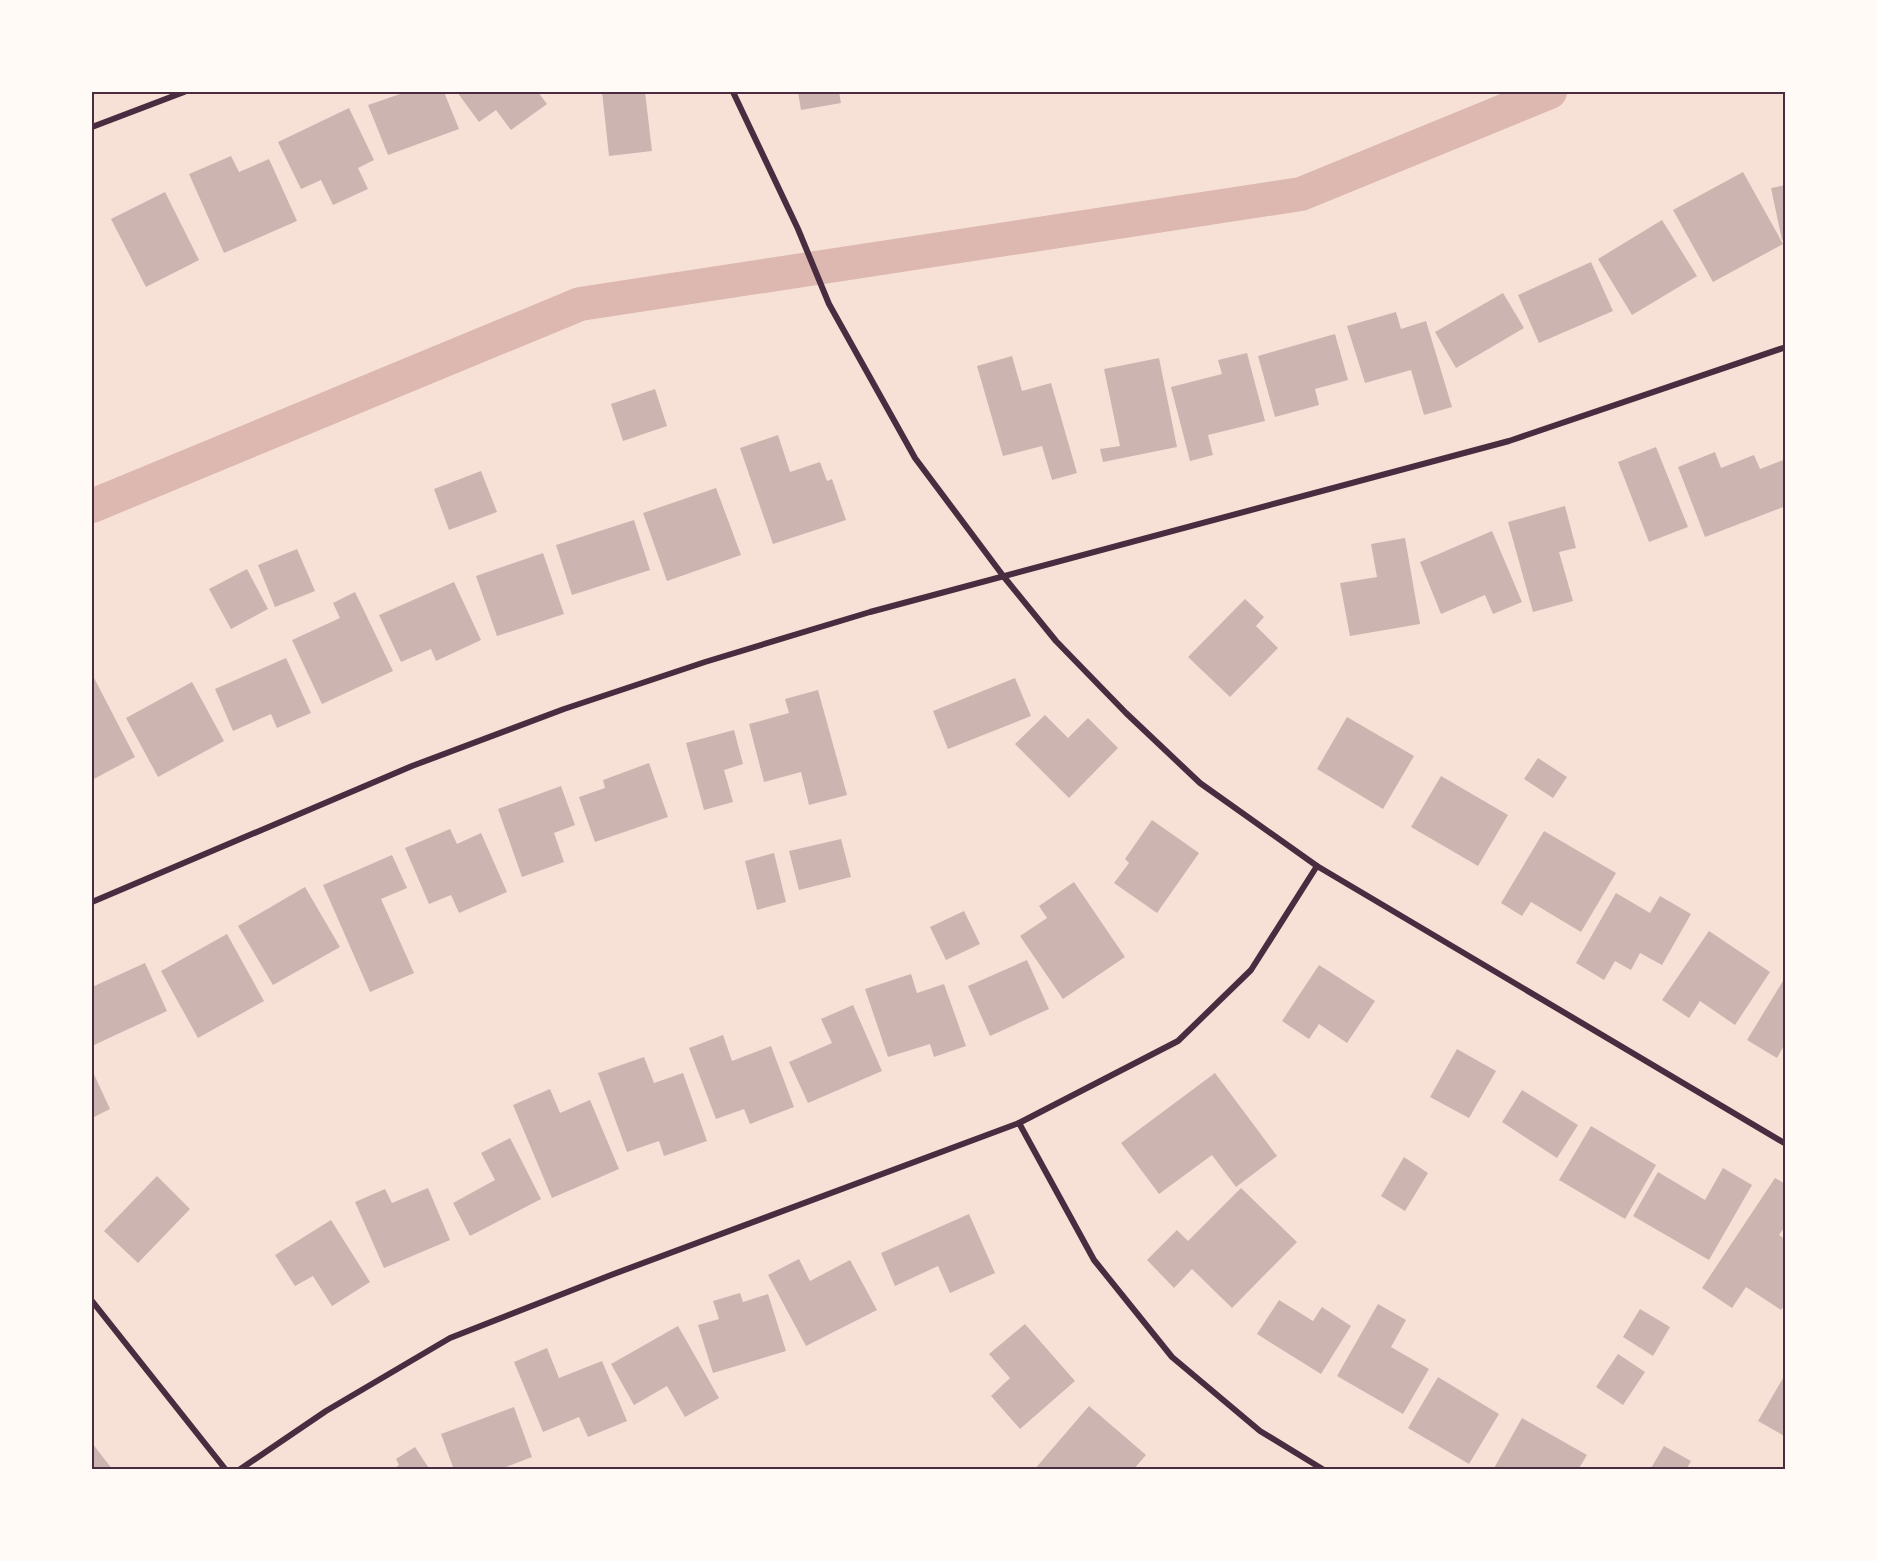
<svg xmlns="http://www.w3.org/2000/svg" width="1877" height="1561" viewBox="0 0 1877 1561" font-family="'Exo 2',sans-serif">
<rect width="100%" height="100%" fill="#f7e1d7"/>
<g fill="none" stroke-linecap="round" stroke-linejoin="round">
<path stroke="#dcb8b0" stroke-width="34" d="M92,506L580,304L1301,194L1550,92"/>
</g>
<g fill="#ccb4b1">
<path d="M406,92H444L459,129L388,155L368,105Z"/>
<path d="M457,92H538L547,104L511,130L496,110L479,122Z"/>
<path d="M602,92H645L652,151L609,156Z"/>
<path d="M798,92H839L841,103L801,110Z"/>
<path d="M349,108L374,160L358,168L368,189L333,205L321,180L301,189L278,142Z"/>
<path d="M231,156L239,172L269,159L297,221L224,253L189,174Z"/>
<path d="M1743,172L1783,244L1713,282L1673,210Z"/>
<path d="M1786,185V239L1782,240L1771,188Z"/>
<path d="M165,192L199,260L146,287L111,219Z"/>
<path d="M1662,220L1697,276L1632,315L1598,259Z"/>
<path d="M1591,262L1613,311L1539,343L1518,295Z"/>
<path d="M1503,293L1524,328L1456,368L1435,332Z"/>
<path d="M1396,312L1401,329L1426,321L1452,407L1424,415L1411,370L1365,383L1347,326Z"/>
<path d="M1335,334L1348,380L1315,389L1319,405L1275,417L1258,356Z"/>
<path d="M1247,353L1265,421L1208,435L1213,455L1190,461L1171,387L1222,374L1218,360Z"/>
<path d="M1012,356L1022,391L1051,383L1077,473L1052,480L1042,446L1003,456L977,366Z"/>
<path d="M1159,358L1177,447L1103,462L1100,449L1120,446L1104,369Z"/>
<path d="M655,389L667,426L623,441L611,404Z"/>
<path d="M778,435L790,472L820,462L827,481L832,479L846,520L773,544L740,448Z"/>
<path d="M1656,447L1688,527L1649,542L1618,462Z"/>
<path d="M1715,452L1721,468L1754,455L1760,469L1786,459V506L1705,537L1678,467Z"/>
<path d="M481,471L497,512L449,530L434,489Z"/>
<path d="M716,488L741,555L667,581L643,513Z"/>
<path d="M1565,506L1576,548L1559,552L1573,601L1533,612L1508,522Z"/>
<path d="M634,520L650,570L572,595L556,545Z"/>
<path d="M1492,531L1522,602L1493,614L1485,595L1441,614L1420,562Z"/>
<path d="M1405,538L1420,624L1350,636L1340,583L1377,577L1371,544Z"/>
<path d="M297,549L315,591L275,607L258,565Z"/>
<path d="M543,553L564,614L497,636L476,576Z"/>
<path d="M247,569L268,609L231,629L209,589Z"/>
<path d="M454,582L481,640L436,661L431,649L401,662L379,615Z"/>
<path d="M355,592L393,671L322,704L292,640L340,618L333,603Z"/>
<path d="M1245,599L1264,617L1256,626L1278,648L1230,697L1188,657Z"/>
<path d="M286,658L311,713L277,728L271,714L233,731L215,689Z"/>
<path d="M92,674L135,757L92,780Z"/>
<path d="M1015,678L1031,716L948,749L933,711Z"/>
<path d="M192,682L224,741L158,777L126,718Z"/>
<path d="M818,690L847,795L809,805L801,772L764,782L749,724L789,713L785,699Z"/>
<path d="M1045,715L1068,738L1088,718L1118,748L1069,798L1015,744Z"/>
<path d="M1347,717L1414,756L1383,809L1317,769Z"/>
<path d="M734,730L743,764L724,770L733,802L704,810L686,743Z"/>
<path d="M1538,758L1567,777L1553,798L1524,779Z"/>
<path d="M649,763L668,817L595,842L579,797L605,788L603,780Z"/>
<path d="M1441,776L1508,815L1478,866L1411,827Z"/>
<path d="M561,786L575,825L554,833L564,862L522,877L498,809Z"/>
<path d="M1152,820L1199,853L1157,913L1114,883L1129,863L1125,859Z"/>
<path d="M450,829L457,844L481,833L507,892L459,913L451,895L429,904L405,848Z"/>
<path d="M1544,831L1616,873L1581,932L1531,902L1522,916L1501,903Z"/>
<path d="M841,839L851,877L799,890L789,851Z"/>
<path d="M774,853L786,902L757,910L745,861Z"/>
<path d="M392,855L407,888L381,899L414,973L370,992L323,885Z"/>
<path d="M1074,882L1125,957L1063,999L1020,936L1047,918L1039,906Z"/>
<path d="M305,887L340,947L273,985L238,926Z"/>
<path d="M1616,893L1650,913L1660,896L1691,914L1662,965L1640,953L1631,970L1615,961L1604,980L1576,963Z"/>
<path d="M964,911L980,944L946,960L930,927Z"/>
<path d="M1709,931L1770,972L1735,1025L1700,1001L1689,1018L1662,1000Z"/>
<path d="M227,934L264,1001L198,1038L161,971Z"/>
<path d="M1027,960L1049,1009L990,1036L968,986Z"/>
<path d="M145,963L167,1011L92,1046V987Z"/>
<path d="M1319,965L1375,1001L1347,1043L1319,1024L1309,1039L1282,1021Z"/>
<path d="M911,974L917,993L944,984L966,1046L934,1057L930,1044L888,1057L865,989Z"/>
<path d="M1786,976V1042L1777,1058L1747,1040Z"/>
<path d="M853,1005L882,1071L808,1103L789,1062L832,1043L821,1019Z"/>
<path d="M723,1035L732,1061L771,1046L794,1107L750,1124L744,1109L716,1119L689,1048Z"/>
<path d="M1457,1049L1496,1071L1469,1118L1430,1097Z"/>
<path d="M644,1057L654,1083L683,1073L707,1141L664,1156L659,1141L627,1152L598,1073Z"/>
<path d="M92,1070L110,1109L92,1118Z"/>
<path d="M1215,1073L1277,1156L1236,1187L1212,1155L1159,1194L1121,1143Z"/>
<path d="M550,1089L560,1113L590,1100L619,1169L552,1198L513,1105Z"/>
<path d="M1522,1090L1578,1125L1557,1158L1502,1122Z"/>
<path d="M1591,1126L1656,1165L1625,1219L1559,1180Z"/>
<path d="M510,1138L541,1199L470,1236L453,1203L495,1180L481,1153Z"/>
<path d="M1404,1157L1428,1173L1405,1211L1381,1196Z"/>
<path d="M1723,1168L1752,1185L1709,1260L1633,1216L1658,1172L1705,1200Z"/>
<path d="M157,1176L190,1209L138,1263L104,1231Z"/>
<path d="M1775,1178L1786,1184V1225L1779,1235L1786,1240V1304L1781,1310L1746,1287L1732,1308L1702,1288Z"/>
<path d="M428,1188L450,1240L384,1268L355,1202L385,1189L392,1203Z"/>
<path d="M1241,1188L1297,1242L1232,1308L1192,1269L1174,1288L1147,1260L1177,1230L1188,1241Z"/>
<path d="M969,1214L995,1273L950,1293L938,1266L895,1286L881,1253Z"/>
<path d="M331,1220L370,1282L332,1306L313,1276L295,1286L275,1255Z"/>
<path d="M799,1259L810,1281L850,1260L877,1310L806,1346L768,1275Z"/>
<path d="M740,1293L743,1302L768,1294L786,1351L713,1373L698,1325L719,1319L713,1301Z"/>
<path d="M1279,1300L1313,1321L1322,1307L1351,1326L1321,1374L1257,1334Z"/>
<path d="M1378,1304L1406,1320L1391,1347L1429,1369L1403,1414L1337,1376Z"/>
<path d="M1640,1309L1670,1327L1653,1356L1623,1337Z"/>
<path d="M1025,1324L1075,1381L1020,1429L991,1396L1010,1378L989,1354Z"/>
<path d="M678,1326L719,1398L685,1417L667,1386L634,1405L611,1364Z"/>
<path d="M547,1348L559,1378L602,1361L627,1421L588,1437L579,1417L543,1432L514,1362Z"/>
<path d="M1618,1354L1645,1372L1623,1405L1596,1387Z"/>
<path d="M1786,1373V1437L1758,1421Z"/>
<path d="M1438,1377L1499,1414L1469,1464L1408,1428Z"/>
<path d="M1089,1406L1146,1455L1133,1470H1034Z"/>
<path d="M514,1407L532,1457L498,1470H454L441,1434Z"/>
<path d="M1522,1418L1587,1455L1578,1470H1493Z"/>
<path d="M92,1443L113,1470H92Z"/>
<path d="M1664,1446L1691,1461L1686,1470H1650Z"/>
<path d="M415,1447L430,1470H393L399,1465L396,1459Z"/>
</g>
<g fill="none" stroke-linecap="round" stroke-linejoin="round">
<g stroke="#4a2c40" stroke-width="6">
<path d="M733,92L798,229L829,304L915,458L1004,577L1056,641L1126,713L1200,783L1317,866L1786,1144"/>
<path d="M92,127L184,92"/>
<path d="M92,902L412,766L564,709L705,662L870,612L1509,441L1786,347"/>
<path d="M1019,1123L1094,1260L1172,1357L1260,1431L1324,1470"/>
<path d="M92,1301L226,1470"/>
<path d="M239,1470L326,1411L450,1338L611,1275L1019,1123L1178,1041L1251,970L1317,866"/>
</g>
</g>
<rect width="1877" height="1561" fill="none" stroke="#fffaf5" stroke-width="186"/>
<rect x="93" y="93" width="1691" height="1375" fill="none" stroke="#4a2c40" stroke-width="2"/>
</svg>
